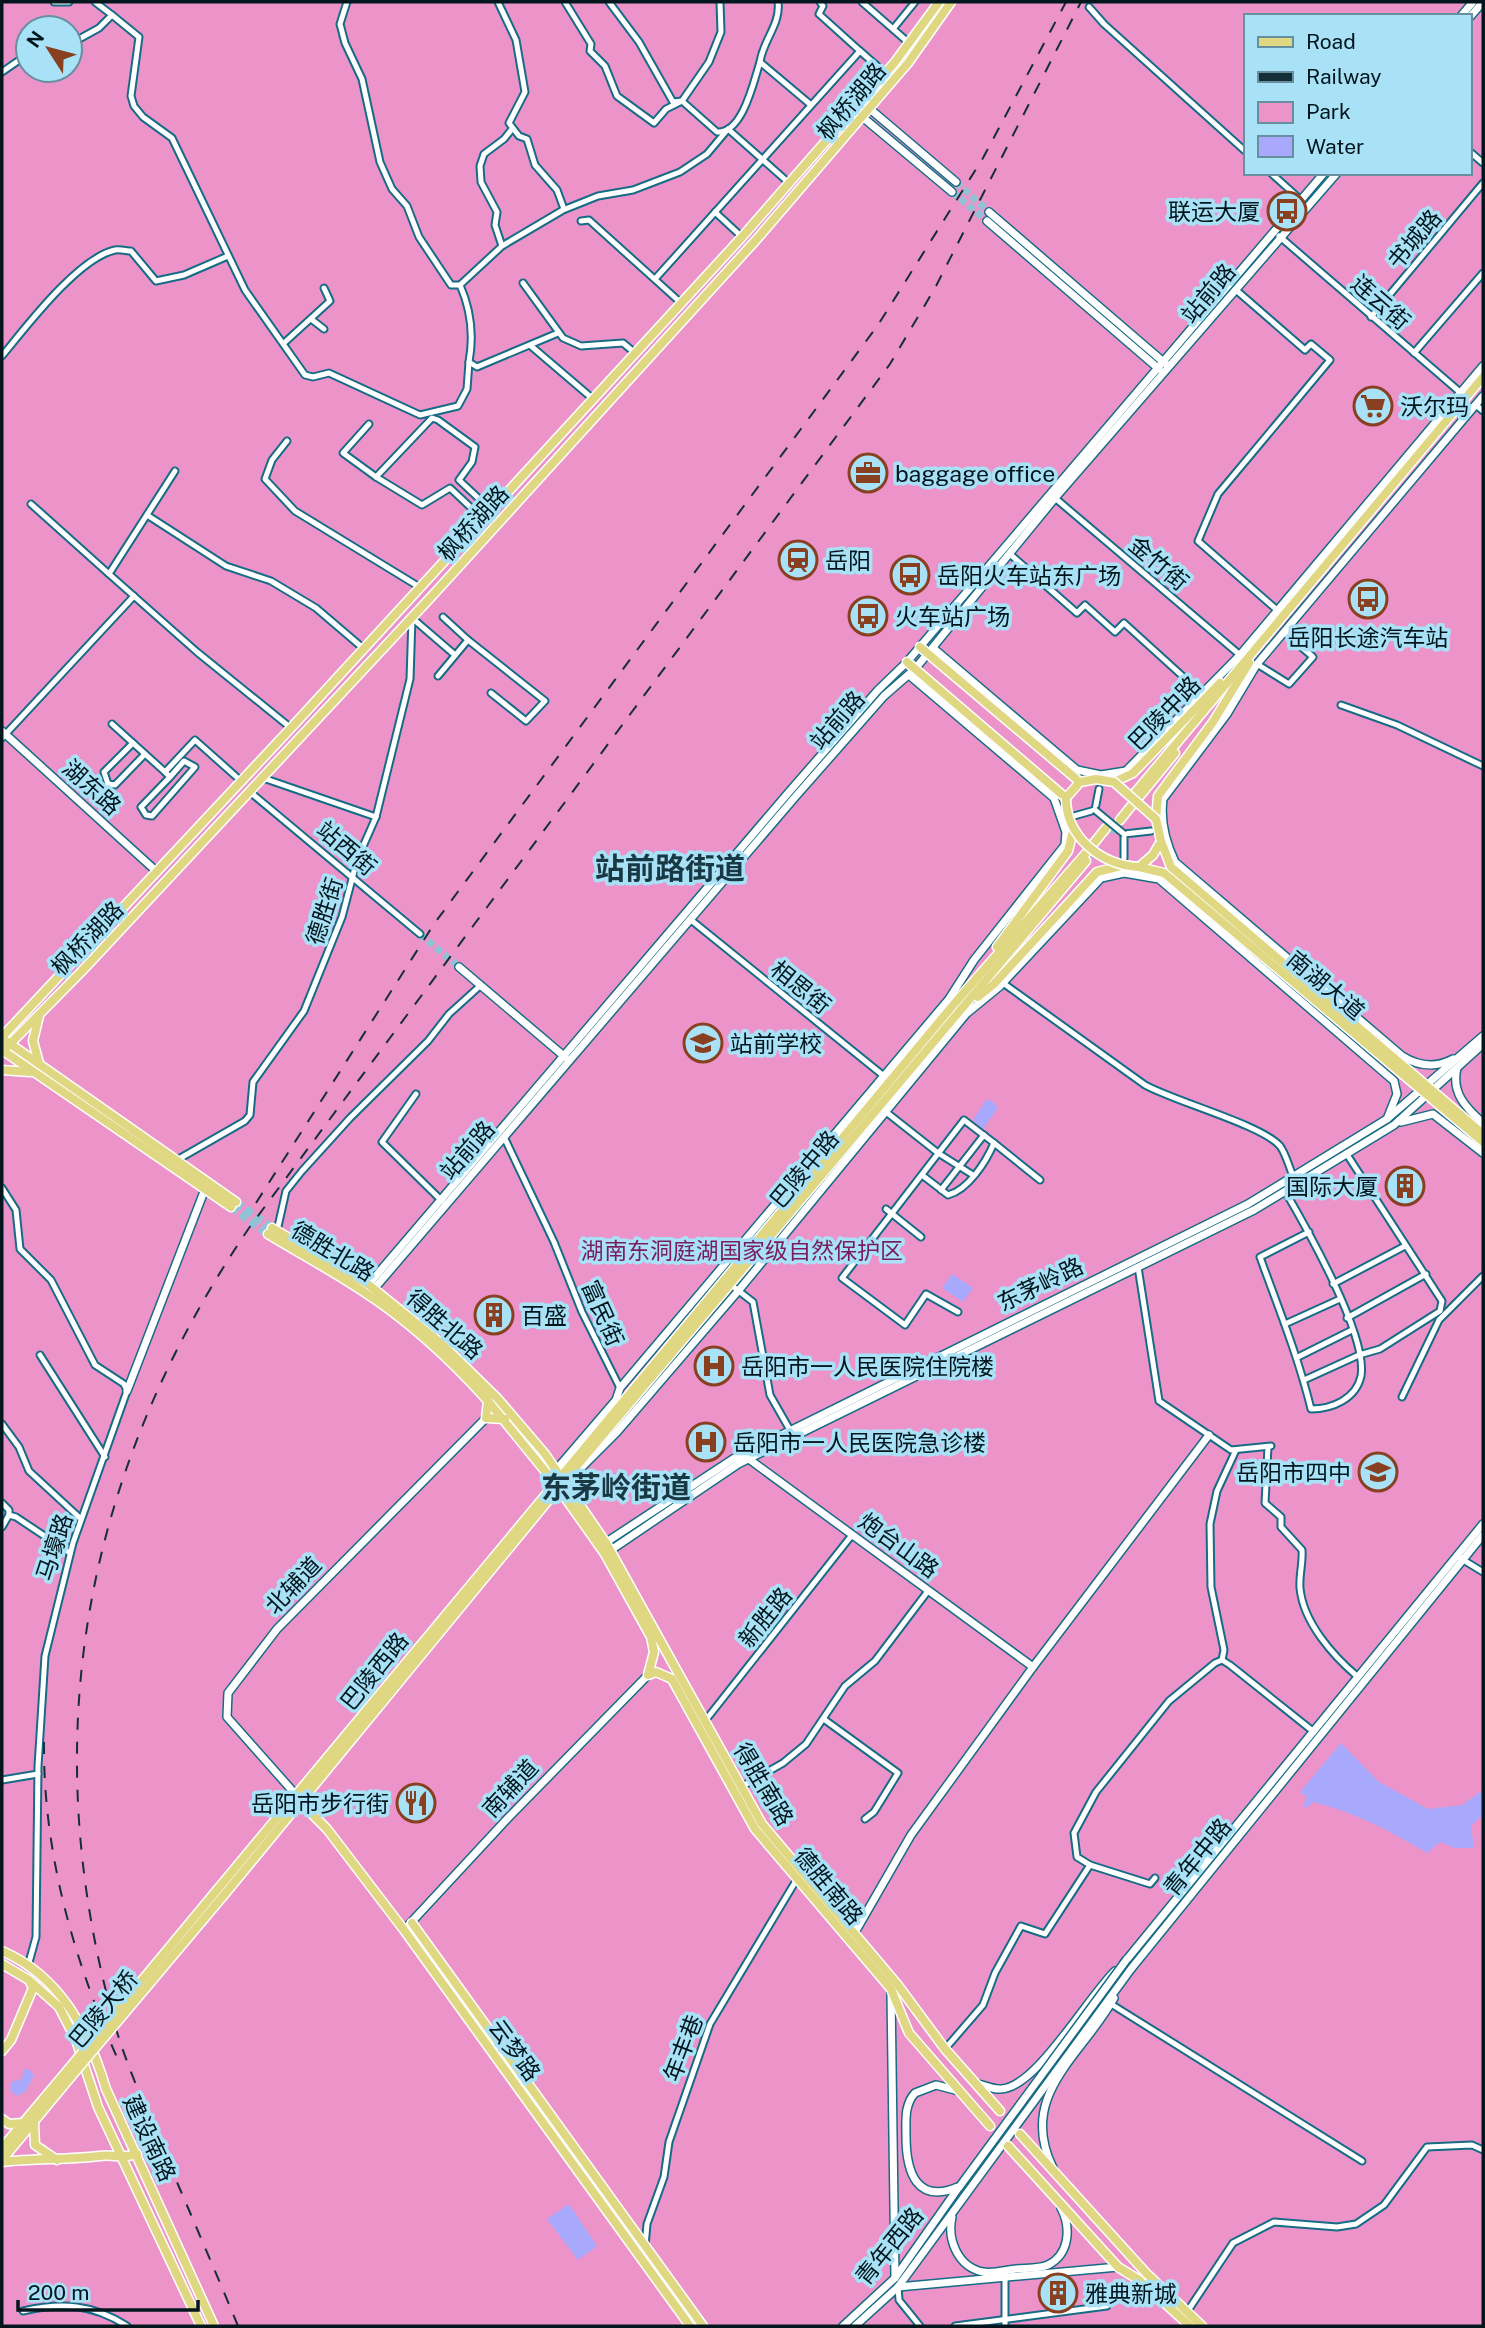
<svg xmlns="http://www.w3.org/2000/svg" width="1485" height="2328" viewBox="0 0 1485 2328" font-family="'Public Sans','Noto Sans SC',sans-serif">
<rect width="100%" height="100%" fill="#a9e1f6"/>
<path fill="#ec94ca" fill-rule="evenodd" d="M2,2H1483V2326H2ZM1245,16H1469V173H1245ZM28,28H70V70H28Z"/>
<g fill="#a8a9fd">
<path d="M986,1100L992,1101L998,1108L983,1129L973,1120Z"/>
<path d="M952,1274L973,1288L963,1302L942,1288Z"/>
<path d="M1341,1743L1379,1782L1428,1809L1462,1805L1483,1790V1815L1471,1826L1474,1848H1455L1440,1842L1427,1853C1391,1831 1354,1812 1313,1802L1306,1808L1303,1806L1307,1797L1300,1792Z"/>
<path d="M24,2069L30,2070L34,2076L25,2092L16,2096L10,2090L11,2082L22,2079Z"/>
<path d="M569,2204L597,2246L578,2260L547,2219Z"/>
</g>
<g fill="none" stroke-linecap="round" stroke-linejoin="round">
<g stroke="#90c3d5" stroke-width="7" stroke-dasharray="7 3.5" stroke-linecap="butt">
<path d="M956,182L989,212"/>
<path d="M952,192L987,221"/>
<path d="M420,934L459,967"/>
</g>
<g stroke="#90c3d5" stroke-width="8" stroke-dasharray="8 4" stroke-linecap="butt">
<path d="M1110,832L1120,820"/>
<path d="M1090,856L1098,846"/>
<path d="M236,1202L272,1228"/>
<path d="M231,1207L268,1234"/>
</g>
<defs>
<g id="street">
<path d="M54,2H69"/>
<path d="M347,2L340,24L345,43L362,79L380,162L392,189L407,206L419,237L451,285H460C471,310 474,335 469,362L477,367L558,333"/>
<path d="M498,2L516,40L525,92L509,123L519,136L527,139L535,165L557,190L564,209"/>
<path d="M565,2L591,44L590,51L605,66L617,96L654,123L666,109L682,101L709,62L721,32L720,2"/>
<path d="M609,2L639,42L673,102L682,101L717,132C743,134 754,80 760,62"/>
<path d="M778,2C781,24 763,40 760,62L811,105"/>
<path d="M820,2L823,6L819,14L860,51"/>
<path d="M862,2L909,43"/>
<path d="M1089,7L1104,24L1245,151"/>
<path d="M112,15L139,37L131,96L134,106L143,117L172,138L245,290L305,375L313,377L329,373L420,415L458,406L467,389L469,362"/>
<path d="M893,29L915,2"/>
<path d="M70,44L99,28L112,15L95,2"/>
<path d="M2,72L28,54"/>
<path d="M1469,151L1483,163"/>
<path d="M1271,173L1301,200"/>
<path d="M715,212L742,237"/>
<path d="M581,221L589,220L681,303"/>
<path d="M1279,236L1461,393"/>
<path d="M502,246L495,225L497,212L481,182L480,166L484,154L504,139L512,129"/>
<path d="M655,279L860,51L885,73"/>
<path d="M523,283L563,338L581,346L623,343L635,353"/>
<path d="M460,285L502,246L563,210L598,196L633,190L680,172L707,154L728,129L789,183"/>
<path d="M1236,290L1305,350L1311,344L1330,360L1218,494L1198,541L1277,610"/>
<path d="M1371,317L1483,183"/>
<path d="M311,319L324,329"/>
<path d="M284,343L330,301L324,288"/>
<path d="M531,346L593,399"/>
<path d="M1414,353L1483,273"/>
<path d="M2,356C26,327 78,258 115,250C120,249 127,251 131,251L156,281L184,275L228,256"/>
<path d="M1476,405L1483,411"/>
<path d="M369,424L343,453L376,477"/>
<path d="M287,441L272,460L265,479L295,511L421,588"/>
<path d="M175,471L109,574L197,652L291,728"/>
<path d="M1055,498L1240,655"/>
<path d="M31,504L109,574"/>
<path d="M147,515L226,566L271,581L316,608L364,649"/>
<path d="M483,519L450,488L422,505L376,477L432,418L438,420L475,447L472,462L459,480L491,510"/>
<path d="M1011,555L1077,613L1085,605L1115,632L1124,623L1200,692"/>
<path d="M412,618L455,655"/>
<path d="M468,640L545,701L526,721L491,693"/>
<path d="M1257,664L1289,684L1313,657L1284,632"/>
<path d="M438,676L468,640L443,617"/>
<path d="M1341,705L1397,725L1483,766"/>
<path d="M112,724L165,772L195,740L241,781"/>
<path d="M2,738L134,596"/>
<path d="M133,743L104,772L108,784L115,785L145,754"/>
<path d="M165,772L170,777L141,807L146,815L152,816L195,767L184,761L170,777"/>
<path d="M263,778L376,817"/>
<path d="M250,792L420,934"/>
<path d="M1074,816L1095,810L1099,789"/>
<path d="M1124,858V834L1151,831"/>
<path d="M691,920L890,1081"/>
<path d="M1003,983L1145,1085C1176,1102 1262,1125 1280,1146C1286,1154 1289,1167 1293,1176"/>
<path d="M416,1094L382,1142L442,1201"/>
<path d="M881,1108L938,1153L973,1175"/>
<path d="M504,1137L554,1242L582,1312L620,1388"/>
<path d="M994,1143L1040,1180"/>
<path d="M177,1160L245,1121L250,1115L253,1082L304,1011L342,917L357,860L376,817L410,679L412,618"/>
<path d="M922,1175L948,1195C968,1190 986,1162 994,1143L964,1120L842,1278L905,1325L926,1294L958,1312"/>
<path d="M2,1188L16,1210L20,1249L51,1280L95,1365L124,1384L127,1391L73,1543L45,1656L38,1766L36,1937L28,1966"/>
<path d="M941,1190L984,1135"/>
<path d="M1285,1191C1306,1227 1368,1336 1361,1376C1356,1399 1332,1409 1311,1409C1298,1356 1278,1307 1260,1257L1309,1232"/>
<path d="M886,1209L921,1237"/>
<path d="M277,1231L286,1191L302,1171L350,1118L428,1041L449,1014L481,985"/>
<path d="M1138,1267L1159,1401L1231,1450L1271,1446"/>
<path d="M1333,1284L1405,1246"/>
<path d="M731,1285L753,1302L770,1395L790,1430"/>
<path d="M1347,1318L1426,1274"/>
<path d="M1285,1324L1340,1299"/>
<path d="M40,1355L105,1457"/>
<path d="M1298,1357L1352,1330"/>
<path d="M1304,1380L1359,1355L1380,1349L1440,1311L1442,1301L1346,1153"/>
<path d="M1402,1397L1439,1320L1483,1276"/>
<path d="M2,1424L19,1447L29,1471L81,1519"/>
<path d="M1268,1447L1265,1503L1281,1517V1527L1302,1550C1303,1563 1299,1575 1300,1588C1303,1622 1333,1656 1358,1677"/>
<path d="M2,1503L9,1510V1515"/>
<path d="M2,1527L9,1515L16,1517L70,1553"/>
<path d="M1460,1558L1483,1572"/>
<path d="M1222,1660L1224,1650L1211,1587L1210,1524L1217,1491L1236,1450"/>
<path d="M825,1720L898,1773L874,1812L865,1819"/>
<path d="M705,1721L852,1535"/>
<path d="M2,1780L38,1774"/>
<path d="M741,1787L783,1763L806,1744L845,1686L875,1661L928,1591"/>
<path d="M1090,1865L1077,1857L1074,1833L1096,1792L1169,1701L1215,1663L1222,1660L1230,1665L1314,1732"/>
<path d="M1111,2004L1362,2161"/>
<path d="M945,2049L983,2005L995,1973L1021,1926L1045,1934L1090,1865L1150,1884L1155,1878"/>
<path d="M645,2246L647,2224L664,2177L669,2142L710,2024L797,1879"/>
<path d="M898,2287L899,2300L920,2326"/>
<path d="M23,2311C62,2302 93,2304 127,2326"/>
<path d="M1187,2312L1233,2243L1274,2222L1337,2227L1356,2224L1384,2205L1427,2147L1472,2145L1483,2150"/>
<path d="M955,2326L1107,2306"/>
<path d="M1005,2326V2279"/>
</g>
<g id="secondary">
<path d="M1461,16L1473,2"/>
<path d="M1469,18L1483,2"/>
<path d="M870,109L956,182"/>
<path d="M860,115L952,192"/>
<path d="M989,212L1167,365"/>
<path d="M987,221L1159,369"/>
<path d="M933,648L1077,770L1101,775L1126,771L1240,655L1483,366"/>
<path d="M2,731L156,871"/>
<path d="M459,967L565,1057"/>
<path d="M1453,1059C1436,1068 1418,1066 1402,1056L1175,862C1165,841 1160,821 1163,799L1227,714L1257,664L1483,396"/>
<path d="M1457,1068C1451,1093 1466,1108 1483,1123"/>
<path d="M1401,1122L1433,1114L1483,1153"/>
<path d="M374,1289L796,796L884,696L915,669L1055,498L1337,173"/>
<path d="M363,1291L789,792L878,690L907,662L1324,173"/>
<path d="M127,1391L205,1189"/>
<path d="M746,1457L1033,1667"/>
<path d="M555,1471L616,1400L620,1388L949,999L974,960L1065,845L1066,832L1054,798L909,675"/>
<path d="M563,1486L617,1432L739,1290L966,1014L999,987L1101,878L1124,873L1159,879L1394,1081L1397,1094L1387,1119"/>
<path d="M602,1545L733,1459L1248,1204L1387,1119L1483,1036"/>
<path d="M605,1554L738,1464L1254,1210L1394,1125L1483,1044"/>
<path d="M297,1796L227,1717L228,1693L277,1629L486,1418"/>
<path d="M404,1930L508,1818L648,1675"/>
<path d="M854,1934L911,1835L1033,1667L1209,1435"/>
<path d="M1124,1963L1483,1524"/>
<path d="M891,1993L895,2278"/>
<path d="M975,2083C983,2085 994,2090 1001,2089C1036,2088 1088,1997 1115,1971"/>
<path d="M959,2091L936,2085L915,2093C904,2105 906,2121 906,2136C906,2171 916,2206 960,2186"/>
<path d="M1053,2168C1017,2095 1081,2057 1114,1998"/>
<path d="M952,2217C947,2240 958,2267 983,2272C993,2274 1006,2270 1016,2269C1026,2268 1039,2269 1048,2265C1070,2254 1071,2227 1061,2208"/>
<path d="M898,2287L1118,2267"/>
<path d="M843,2326L895,2278L959,2187"/>
<path d="M855,2326L898,2287L1131,1969L1483,1535"/>
</g>
<g id="primary">
<path d="M907,662L1066,798L1080,782L920,647"/>
<path d="M1114,782L1133,773L1220,683"/>
<path d="M1134,794L1483,377"/>
<path d="M1139,797L1175,753"/>
<path d="M1156,819L1158,796L1213,722L1249,663"/>
<path d="M1120,820L1132,805"/>
<path d="M1161,841L1171,867L1483,1134"/>
<path d="M1094,843L1106,828"/>
<path d="M1139,867L1164,873L1483,1142"/>
<path d="M1139,867L1153,855L1161,841"/>
<path d="M997,947L1068,851L1073,831"/>
<path d="M978,997L994,984L1097,872L1121,866"/>
<path d="M2,1037L291,728L742,237L895,62L939,2"/>
<path d="M6,1041L236,1202"/>
<path d="M2,1050L231,1207"/>
<path d="M2,1052L82,971L432,596L756,240L908,63L951,2"/>
<path d="M39,1063L33,1041L39,1016"/>
<path d="M2,1070L30,1072"/>
<path d="M272,1228L369,1285L442,1344L498,1399L545,1454L606,1543L762,1824L897,1984L945,2049L1000,2111"/>
<path d="M268,1234C299,1253 331,1270 361,1290C408,1320 451,1360 488,1401L486,1418L505,1419"/>
<path d="M487,1389L488,1401L554,1482L605,1554L651,1637L654,1652L648,1675L656,1672L672,1679L755,1829L891,1989L909,2033L990,2126"/>
<path d="M300,1802L327,1829L404,1930L690,2326"/>
<path d="M217,1890L954,1004L1087,852"/>
<path d="M224,1895L565,1480L1086,861"/>
<path d="M412,1923L703,2326"/>
<path d="M2,1951C60,1976 89,2031 106,2089L214,2326"/>
<path d="M2,1964L29,1980L59,2007L76,2040L98,2107L201,2326"/>
<path d="M2,2051L11,2040L33,1988L30,1982"/>
<path d="M2,2119L9,2124L23,2123"/>
<path d="M34,2123L35,2145L57,2160"/>
<path d="M1020,2134L1146,2273L1202,2326"/>
<path d="M1008,2146L1118,2267L1139,2280L1190,2326"/>
<path d="M2,2148L66,2072"/>
<path d="M2,2160L70,2078"/>
<path d="M2,2162C35,2158 67,2160 99,2156C113,2154 123,2159 137,2154"/>
</g>
</defs>
<use href="#street" stroke="#176c85" stroke-width="9"/>
<use href="#secondary" stroke="#176c85" stroke-width="10"/>
<use href="#primary" stroke="#fff" stroke-width="11"/>
<use href="#street" stroke="#fff" stroke-width="5"/>
<use href="#secondary" stroke="#fff" stroke-width="7"/>
<use href="#primary" stroke="#e0d783" stroke-width="8"/>
<g stroke="#162e37" stroke-width="2" stroke-dasharray="12 12" stroke-linecap="butt">
<path d="M256,1203L434,924L878,325L983,158L1066,2"/>
<path d="M44,1742C43,1854 74,1961 119,2062"/>
<path d="M238,2326C212,2263 185,2201 158,2138C142,2099 124,2059 113,2018C35,1735 85,1469 249,1228L890,364L935,288L1081,2"/>
</g>
<defs>
<path id="street-bridge" d="M1095,810L1124,834"/>
<path id="secondary-bridge" d="M960,2186L1127,1959"/>
<g id="primary-bridge">
<path d="M1080,782L1096,779L1114,782L1156,819L1161,841"/>
<path d="M1066,798C1066,837 1101,865 1139,867"/>
<path d="M66,2072L217,1890"/>
<path d="M70,2078L224,1895"/>
</g>
</defs>
<use href="#street-bridge" stroke="#176c85" stroke-width="9" stroke-linecap="butt"/>
<use href="#secondary-bridge" stroke="#176c85" stroke-width="10" stroke-linecap="butt"/>
<use href="#primary-bridge" stroke="#fff" stroke-width="11" stroke-linecap="butt"/>
<use href="#street-bridge" stroke="#fff" stroke-width="5"/>
<use href="#secondary-bridge" stroke="#fff" stroke-width="7"/>
<use href="#primary-bridge" stroke="#e0d783" stroke-width="8"/>
</g>
<defs>
<symbol id="bus-ring" viewBox="-11 -11 22 22"><circle r="9.5" fill="#a9e1f6" stroke="#884021" stroke-width="1.5"/><path d="M-5-6H5V4H4V6H2V4H-2V6H-4V4H-5ZM-3.5-4V0h7V-4ZM-3.5 1.2v1.5H-2V1.2ZM2 1.2v1.5H3.5V1.2Z" fill="#884021"/></symbol>
<symbol id="supermarket-ring" viewBox="-11 -11 22 22"><circle r="9.5" fill="#a9e1f6" stroke="#884021" stroke-width="1.5"/><path d="M-6-5.5h2.5l.6 2H6L4.5 2H-2.5L-4.4-4H-6ZM-1.5 3.2a1.3 1.3 0 1 0 .1 0ZM3 3.2a1.3 1.3 0 1 0 .1 0Z" fill="#884021"/></symbol>
<symbol id="office-ring" viewBox="-11 -11 22 22"><circle r="9.5" fill="#a9e1f6" stroke="#884021" stroke-width="1.5"/><path d="M-6-3h4V-5.5h4V-3h4V5H-6ZM-1-4.5V-3h2v-1.5ZM-6 0V1H6V0Z" fill="#884021"/></symbol>
<symbol id="station-ring" viewBox="-11 -11 22 22"><circle r="9.5" fill="#a9e1f6" stroke="#884021" stroke-width="1.5"/><path d="M-3-6H3Q5-6 5-4V2Q5 4 3 4L4.5 6H3L1.5 4h-3L-3 6H-4.5L-3 4Q-5 4-5 2V-4Q-5-6-3-6ZM-3.5-4v3h7v-3ZM-3.5 1v1.5H-2V1ZM2 1v1.5H3.5V1Z" fill="#884021"/></symbol>
<symbol id="school-ring" viewBox="-11 -11 22 22"><circle r="9.5" fill="#a9e1f6" stroke="#884021" stroke-width="1.5"/><path d="M0-5L7-2L0 1L-7-2ZM-4 1L0 2.5L4 1V4Q0 6-4 4Z" fill="#884021"/></symbol>
<symbol id="building-ring" viewBox="-11 -11 22 22"><circle r="9.5" fill="#a9e1f6" stroke="#884021" stroke-width="1.5"/><path d="M-4-6H4V6H1V3H-1V6H-4ZM-2.5-4.3h1.7v1.8h-1.7ZM.8-4.3h1.7v1.8H.8ZM-2.5-1h1.7V.8h-1.7ZM.8-1h1.7V.8H.8Z" fill="#884021"/></symbol>
<symbol id="hospital-ring" viewBox="-11 -11 22 22"><circle r="9.5" fill="#a9e1f6" stroke="#884021" stroke-width="1.5"/><path d="M-5-5h3v3.5h4V-5h3V5h-3V1.5h-4V5h-3Z" fill="#884021"/></symbol>
<symbol id="restaurant-ring" viewBox="-11 -11 22 22"><circle r="9.5" fill="#a9e1f6" stroke="#884021" stroke-width="1.5"/><path d="M-5-6h1v4h1v-4h1v4h1v-4h1v5L-1.5 .5V6h-2V.5L-5-1ZM5-6V6H3V1.5H1.5Q1.5-4 5-6Z" fill="#884021"/></symbol>
</defs>
<g fill-rule="evenodd">
<use href="#bus-ring" x="1265" y="189" width="44" height="44"/>
<use href="#supermarket-ring" x="1351" y="384" width="44" height="44"/>
<use href="#office-ring" x="846" y="451" width="44" height="44"/>
<use href="#station-ring" x="776" y="538" width="44" height="44"/>
<use href="#bus-ring" x="888" y="553" width="44" height="44"/>
<use href="#bus-ring" x="1346" y="577" width="44" height="44"/>
<use href="#bus-ring" x="846" y="594" width="44" height="44"/>
<use href="#school-ring" x="681" y="1021" width="44" height="44"/>
<use href="#building-ring" x="1383" y="1164" width="44" height="44"/>
<use href="#building-ring" x="472" y="1293" width="44" height="44"/>
<use href="#hospital-ring" x="692" y="1344" width="44" height="44"/>
<use href="#hospital-ring" x="684" y="1420" width="44" height="44"/>
<use href="#school-ring" x="1356" y="1450" width="44" height="44"/>
<use href="#restaurant-ring" x="394" y="1781" width="44" height="44"/>
<use href="#building-ring" x="1036" y="2271" width="44" height="44"/>
</g>
<g text-anchor="middle" dominant-baseline="central" stroke-width="7" stroke-linejoin="round" paint-order="stroke">
<g font-size="23" fill="#02161d" stroke="#a9e1f6">
<text transform="translate(851 101) rotate(-50)">枫桥湖路</text>
<text transform="translate(1414 239) rotate(-50)">书城路</text>
<text transform="translate(1208 293) rotate(-50)">站前路</text>
<text transform="translate(1381 302) rotate(41)">连云街</text>
<text transform="translate(473 523) rotate(-48)">枫桥湖路</text>
<text transform="translate(1159 563) rotate(40)">金竹街</text>
<text transform="translate(1164 713) rotate(-46)">巴陵中路</text>
<text transform="translate(837 720) rotate(-49)">站前路</text>
<text transform="translate(92 787) rotate(42)">湖东路</text>
<text transform="translate(347 848) rotate(40)">站西街</text>
<text transform="translate(324 911) rotate(-72)">德胜街</text>
<text transform="translate(87 938) rotate(-46)">枫桥湖路</text>
<text transform="translate(1326 985) rotate(40)">南湖大道</text>
<text transform="translate(801 987) rotate(39)">相思街</text>
<text transform="translate(467 1150) rotate(-49)">站前路</text>
<text transform="translate(804 1169) rotate(-50)">巴陵中路</text>
<text transform="translate(333 1251) rotate(31)">德胜北路</text>
<text transform="translate(1040 1284) rotate(-26)">东茅岭路</text>
<text transform="translate(603 1313) rotate(66)">富民街</text>
<text transform="translate(445 1324) rotate(41)">得胜北路</text>
<text transform="translate(899 1545) rotate(36)">炮台山路</text>
<text transform="translate(54 1547) rotate(-72)">马壕路</text>
<text transform="translate(293 1585) rotate(-46)">北辅道</text>
<text transform="translate(765 1617) rotate(-51)">新胜路</text>
<text transform="translate(374 1671) rotate(-51)">巴陵西路</text>
<text transform="translate(764 1784) rotate(59)">得胜南路</text>
<text transform="translate(510 1788) rotate(-47)">南辅道</text>
<text transform="translate(1197 1857) rotate(-51)">青年中路</text>
<text transform="translate(829 1886) rotate(50)">德胜南路</text>
<text transform="translate(103 2009) rotate(-50)">巴陵大桥</text>
<text transform="translate(683 2048) rotate(-69)">年丰巷</text>
<text transform="translate(515 2050) rotate(54)">云梦路</text>
<text transform="translate(150 2138) rotate(65)">建设南路</text>
<text transform="translate(889 2246) rotate(-51)">青年西路</text>
</g>
<g font-size="23" fill="#02161d" stroke="#a9e1f6" text-anchor="start">
<text x="1260" y="211" text-anchor="end">联运大厦</text>
<text x="1400" y="406">沃尔玛</text>
<text x="895" y="473">baggage office</text>
<text x="825" y="560">岳阳</text>
<text x="937" y="575">岳阳火车站东广场</text>
<text x="895" y="616">火车站广场</text>
<text x="1368" y="637" text-anchor="middle">岳阳长途汽车站</text>
<text x="730" y="1043">站前学校</text>
<text x="1378" y="1186" text-anchor="end">国际大厦</text>
<text x="521" y="1315">百盛</text>
<text x="741" y="1366">岳阳市一人民医院住院楼</text>
<text x="733" y="1442">岳阳市一人民医院急诊楼</text>
<text x="1351" y="1472" text-anchor="end">岳阳市四中</text>
<text x="389" y="1803" text-anchor="end">岳阳市步行街</text>
<text x="1085" y="2293">雅典新城</text>
</g>
<g font-size="23" fill="#781d5d" stroke="#a9e1f6">
<text x="742" y="1250">湖南东洞庭湖国家级自然保护区</text>
</g>
<g font-size="30" font-weight="bold" fill="#183843" stroke="#a9e1f6">
<text x="670" y="868">站前路街道</text>
<text x="616" y="1487">东茅岭街道</text>
</g>
</g>
<rect width="1485" height="2328" fill="none" stroke="#02161d" stroke-width="7"/>
<rect x="1244" y="14" width="228" height="161" fill="#a9e1f6" stroke="#66909f" stroke-width="2"/>
<rect x="1258" y="37" width="35" height="10" fill="#e0d783" stroke="#66909f" stroke-width="2"/>
<text x="1306" y="49" font-size="21" fill="#02161d">Road</text>
<rect x="1258" y="72" width="35" height="10" fill="#162e37" stroke="#66909f" stroke-width="2"/>
<text x="1306" y="84" font-size="21" fill="#02161d">Railway</text>
<rect x="1258" y="102" width="35" height="21" fill="#ec94ca" stroke="#66909f" stroke-width="2"/>
<text x="1306" y="119" font-size="21" fill="#02161d">Park</text>
<rect x="1258" y="136" width="35" height="21" fill="#a8a9fd" stroke="#66909f" stroke-width="2"/>
<text x="1306" y="154" font-size="21" fill="#02161d">Water</text>
<g transform="translate(49 49) rotate(306)"><circle r="33" fill="#a9e1f6" stroke="#66909f" stroke-width="2"/>
<path d="M0-5L12 26L0 18L-12 26Z" fill="#884021"/>
<text y="-10" font-size="19" font-weight="bold" text-anchor="middle" fill="#02161d">N</text>
</g>
<path d="M18 2300v10h180v-10" fill="none" stroke="#02161d" stroke-width="3.5"/>
<text x="28" y="2300" font-size="21" fill="#02161d" stroke="#a9e1f6" stroke-width="5" paint-order="stroke">200 m</text>
</svg>
